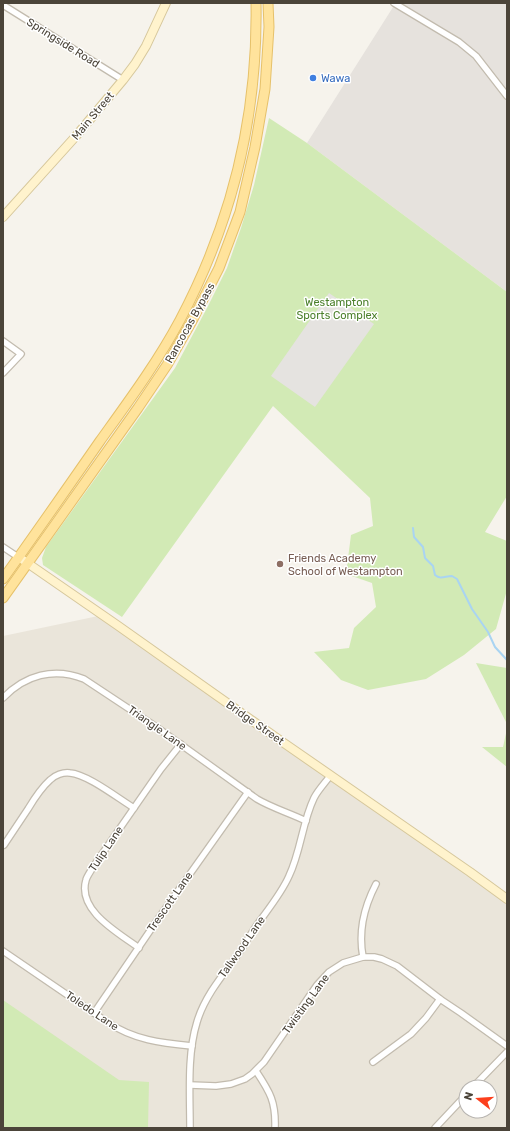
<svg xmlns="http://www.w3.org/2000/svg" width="510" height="1131" viewBox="0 0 510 1131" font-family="Rubik,sans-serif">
<rect width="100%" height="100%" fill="#f6f3ec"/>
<path fill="#eae5da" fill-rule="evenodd" d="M103,615L507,901V1128H3V636ZM466,1087H490V1111H466Z"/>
<path fill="#e6e2dd" d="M393,3H507V292L307,143L395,4Z"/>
<g fill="#d2eab5">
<path d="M269,118L307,143L507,292V496L485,532L507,541V590L496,629L464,655L426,679L368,690L341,680L314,652L349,648L354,628L376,607L372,583L346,574L351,535L373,526L370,498L273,406L122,617L43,565L42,558L46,547L175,368L207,308L227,268L241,228L254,185Z"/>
<path d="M476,663L507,668V724Z"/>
<path d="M507,729V767L482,747H503Z"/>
<path d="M3,1000L119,1080L149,1082L148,1128H3Z"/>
</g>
<path fill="#e5e3e0" d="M329,293L374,324L315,407L271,376Z"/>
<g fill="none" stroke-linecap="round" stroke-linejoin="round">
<path stroke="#a9d4f2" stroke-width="2" d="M413,528L414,537L423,547L425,558L433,566L435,575C441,580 445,576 452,576L457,579L472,609L488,632L495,647L507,660"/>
<defs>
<g id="street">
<path d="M394,3L459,42L476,56L507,96"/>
<path d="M3,5L123,80"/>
<path d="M3,341L21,354L3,373"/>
<path d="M3,547L18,557"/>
<path d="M3,698C25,675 54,667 84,679L155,726L257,799C272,808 290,813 306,821"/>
<path d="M4,845C12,833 20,821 28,809C34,799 41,788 50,780C55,775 63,772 70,773C87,774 119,799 134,808"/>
<path d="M139,948C119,933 77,911 86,880C87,876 91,871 93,867L161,769L181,744"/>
<path d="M3,951L107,1022C134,1040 161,1043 192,1046"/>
<path d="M363,957C358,931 364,907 376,884"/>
<path d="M94,1013L158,919L248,792"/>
<path d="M373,1062L411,1034L426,1018L440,999"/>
<path d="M256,1071C270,1092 276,1102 275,1128"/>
<path d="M190,1085L216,1086L231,1084L245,1079L252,1074L264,1062L317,985L329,972L343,963L363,957H374L382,959L397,966L440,999L461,1013L507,1046"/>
<path d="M473,1087L507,1052"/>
<path d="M190,1128C190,1094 187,1054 197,1022C204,998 221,977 236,957C244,946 251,933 259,922C270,907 282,892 289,876C301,851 302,823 314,798C318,790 325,783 330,776"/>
<path d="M435,1128L466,1095"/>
</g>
<g id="secondary">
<path d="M3,217L76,136L123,80L135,64L146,46L166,3"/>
<path d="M23,560L117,625L281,741L470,872L507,899"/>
</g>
<g id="primary">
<path d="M3,579C36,533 68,487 100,441C128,402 157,363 180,320C232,222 258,114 256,3"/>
<path d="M3,598L138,408L167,365L192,321L219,268L240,212L255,147L265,89L269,27L268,3"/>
</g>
</defs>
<use href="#street" stroke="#c2bbae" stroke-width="8"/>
<use href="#secondary" stroke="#d6c79b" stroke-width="10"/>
<use href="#primary" stroke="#e6c16a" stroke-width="11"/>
<use href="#street" stroke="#fff" stroke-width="5.5"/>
<use href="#secondary" stroke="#fff3cd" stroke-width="8"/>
<use href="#primary" stroke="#ffe39c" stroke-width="9"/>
</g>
<circle fill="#3f7fe0" stroke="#fff" stroke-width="1.5" cx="313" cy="78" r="4"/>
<circle fill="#8d6e63" stroke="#fff" stroke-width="1.5" cx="280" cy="564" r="4"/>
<g text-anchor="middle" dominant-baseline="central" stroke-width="3" stroke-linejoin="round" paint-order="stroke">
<g font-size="11" fill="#4b4439" stroke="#fff">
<text transform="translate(63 43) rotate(32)">Springside Road</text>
<text transform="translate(93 116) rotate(-50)">Main Street</text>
<text transform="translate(190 323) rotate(-61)">Rancocas Bypass</text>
<text transform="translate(255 723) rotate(35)">Bridge Street</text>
<text transform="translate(157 728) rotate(35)">Triangle Lane</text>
<text transform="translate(106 849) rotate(-56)">Tulip Lane</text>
<text transform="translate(170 902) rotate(-55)">Trescott Lane</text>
<text transform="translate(242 947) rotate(-55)">Tallwood Lane</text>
<text transform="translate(306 1004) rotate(-54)">Twisting Lane</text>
<text transform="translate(92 1011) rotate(34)">Toledo Lane</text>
</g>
<g font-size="11" fill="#366cbe" stroke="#fff" text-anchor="start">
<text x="321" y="78">Wawa</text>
</g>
<g font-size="11" fill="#4a7f2a" stroke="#fff">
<text x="337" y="302">Westampton<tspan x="337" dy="13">Sports Complex</tspan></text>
</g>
<g font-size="11" fill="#785e54" stroke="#fff" text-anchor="start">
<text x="288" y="558">Friends Academy<tspan x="288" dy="13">School of Westampton</tspan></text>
</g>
</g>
<rect width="510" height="1131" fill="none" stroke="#4b4439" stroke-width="8"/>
<g transform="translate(478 1099) rotate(287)"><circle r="19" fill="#ffffff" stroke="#b7b4b0"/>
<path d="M0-3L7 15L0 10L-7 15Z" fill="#fc3f1d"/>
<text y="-6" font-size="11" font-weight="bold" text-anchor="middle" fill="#4b4439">N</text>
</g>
</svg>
